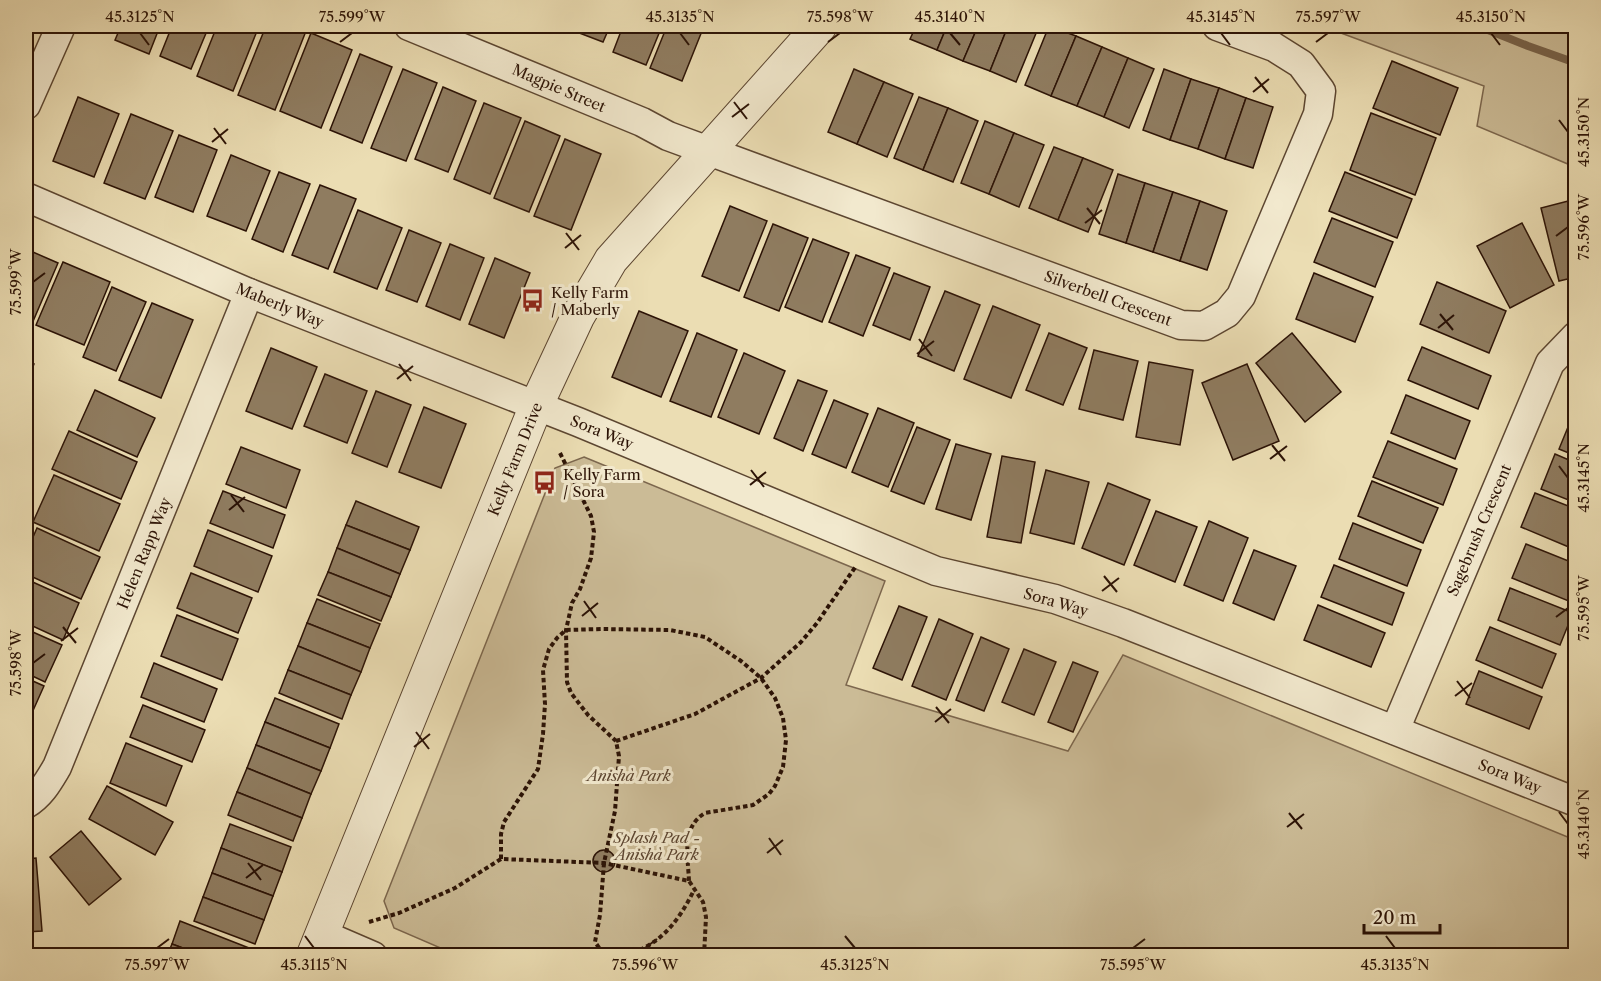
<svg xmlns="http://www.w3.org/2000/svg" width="1601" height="981" viewBox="0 0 1601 981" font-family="'Libre Caslon Text',serif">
<rect width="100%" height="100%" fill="#ebddb3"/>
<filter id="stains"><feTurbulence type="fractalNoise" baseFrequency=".00333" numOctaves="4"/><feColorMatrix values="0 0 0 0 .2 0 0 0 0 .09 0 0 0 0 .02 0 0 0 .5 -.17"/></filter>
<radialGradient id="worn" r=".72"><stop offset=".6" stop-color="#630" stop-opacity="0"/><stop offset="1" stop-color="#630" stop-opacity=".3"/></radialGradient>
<g fill="#cbbb96" stroke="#7c674e" stroke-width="1.5">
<path d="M1322,26H1575V167L1477,126L1484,86Z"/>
<path d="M584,457L885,581L846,685L1068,751L1123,655L1575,840V955L459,956L394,928L384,901L555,468Z"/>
</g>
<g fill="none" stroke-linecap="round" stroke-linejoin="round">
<path stroke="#78634a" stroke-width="8" d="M1478,26L1528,46L1576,63"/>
</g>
<g fill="#8f7c60" stroke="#2c1306" stroke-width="1.5">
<path d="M121,26H160L149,54L115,40Z"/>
<path d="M172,26H209L191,69L160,56Z"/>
<path d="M217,26H259L233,91L197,76Z"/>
<path d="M266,26H291L306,31L275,110L238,95Z"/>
<path d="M561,26H610L603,42Z"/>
<path d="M623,26H662L646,65L613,52Z"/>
<path d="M667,26H704L682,81L650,68Z"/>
<path d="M916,26H947L937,50L910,39Z"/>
<path d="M947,26H978L963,61L937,50Z"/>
<path d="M978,26H1008L990,71L963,61Z"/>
<path d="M1008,26H1039L1016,82L990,71Z"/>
<path d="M1049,26L1076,36L1051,96L1025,85Z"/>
<path d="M311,33L352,50L321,128L280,111Z"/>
<path d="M1076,36L1102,47L1077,106L1051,96Z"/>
<path d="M1102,47L1128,58L1104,117L1077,106Z"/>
<path d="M360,54L392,67L362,143L330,130Z"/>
<path d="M1128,58L1154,69L1129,128L1104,117Z"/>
<path d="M1392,61L1458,88L1440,135L1373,108Z"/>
<path d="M403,69L437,83L406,161L371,148Z"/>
<path d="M854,69L884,82L857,144L828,132Z"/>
<path d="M1164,69L1191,79L1170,140L1143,130Z"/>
<path d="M1191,79L1219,88L1198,149L1170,140Z"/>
<path d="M884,82L913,94L887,157L857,144Z"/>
<path d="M443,87L476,101L448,172L415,159Z"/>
<path d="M1219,88L1246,98L1225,159L1198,149Z"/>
<path d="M78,97L119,114L94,177L53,161Z"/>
<path d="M919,97L948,108L923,170L894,158Z"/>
<path d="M1246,98L1273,107L1253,168L1225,159Z"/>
<path d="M484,103L521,118L490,194L454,179Z"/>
<path d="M948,108L978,121L953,182L923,170Z"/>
<path d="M1371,113L1436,138L1415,195L1350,170Z"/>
<path d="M131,114L173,131L145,199L104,183Z"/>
<path d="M525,121L560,136L529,212L494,198Z"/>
<path d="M985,121L1014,133L989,194L961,183Z"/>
<path d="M1014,133L1044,145L1019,207L989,194Z"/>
<path d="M179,135L217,150L193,212L155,197Z"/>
<path d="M565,139L601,154L571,230L534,216Z"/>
<path d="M1054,147L1083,158L1058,220L1029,208Z"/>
<path d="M231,155L270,171L246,231L207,216Z"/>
<path d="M1083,158L1113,170L1088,232L1058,220Z"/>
<path d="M279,172L310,184L283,252L252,239Z"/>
<path d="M1345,172L1412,199L1397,238L1329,211Z"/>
<path d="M1118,174L1145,183L1126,243L1099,234Z"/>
<path d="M1145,183L1173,192L1153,252L1126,243Z"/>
<path d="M320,185L356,199L328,269L292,255Z"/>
<path d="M1173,192L1200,201L1180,261L1153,252Z"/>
<path d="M1576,199V277L1559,281L1541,208Z"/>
<path d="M1200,201L1227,211L1207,270L1180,261Z"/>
<path d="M730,206L767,221L739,291L702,276Z"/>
<path d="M358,210L402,228L377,289L334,272Z"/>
<path d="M1332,218L1393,242L1375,287L1314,262Z"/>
<path d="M1522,223L1554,285L1510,308L1477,246Z"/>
<path d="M773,224L808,238L779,311L744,297Z"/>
<path d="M409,230L441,243L417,302L386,290Z"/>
<path d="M813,239L849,253L822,322L785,307Z"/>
<path d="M450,244L484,258L460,320L426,306Z"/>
<path d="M26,249L58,263L31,326L26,324Z"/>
<path d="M856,255L890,268L863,336L829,322Z"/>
<path d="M495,258L530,273L504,338L469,324Z"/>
<path d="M63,262L110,282L84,345L36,325Z"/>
<path d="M894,273L930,287L910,340L873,325Z"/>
<path d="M1314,273L1373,297L1355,342L1296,319Z"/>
<path d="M1437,282L1506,311L1489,353L1420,324Z"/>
<path d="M112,287L146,302L116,371L83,357Z"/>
<path d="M945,291L980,305L954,371L918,356Z"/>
<path d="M152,303L193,320L161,398L119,380Z"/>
<path d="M993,306L1040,325L1011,398L964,379Z"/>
<path d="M639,311L688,331L661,397L612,377Z"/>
<path d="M697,333L737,350L711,417L670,401Z"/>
<path d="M1049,333L1087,348L1063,405L1026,390Z"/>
<path d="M1292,333L1341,392L1305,422L1256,363Z"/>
<path d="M1422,347L1491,376L1478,409L1408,380Z"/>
<path d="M271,348L317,367L292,429L246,411Z"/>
<path d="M1094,350L1138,361L1123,420L1079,409Z"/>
<path d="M744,353L785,371L759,434L718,417Z"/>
<path d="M26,361L34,364L26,384Z"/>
<path d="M1149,362L1193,370L1180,445L1136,437Z"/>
<path d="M1247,364L1279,441L1233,460L1202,383Z"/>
<path d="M325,374L367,391L347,443L304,426Z"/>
<path d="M798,380L827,391L803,451L774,438Z"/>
<path d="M95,390L155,418L137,457L77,430Z"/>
<path d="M376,391L411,405L387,467L352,453Z"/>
<path d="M1406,395L1470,421L1455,459L1391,433Z"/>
<path d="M834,400L868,414L846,468L812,454Z"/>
<path d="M424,407L466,424L441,488L399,472Z"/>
<path d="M878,408L914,423L888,487L852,472Z"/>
<path d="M1573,415L1576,417V456L1559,449Z"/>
<path d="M917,427L950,440L924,504L891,491Z"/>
<path d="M69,431L137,462L121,499L52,469Z"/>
<path d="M1388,441L1457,469L1443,505L1373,477Z"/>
<path d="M956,444L991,454L971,520L936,509Z"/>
<path d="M241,447L300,470L286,508L226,484Z"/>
<path d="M1555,454L1576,463V503L1541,489Z"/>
<path d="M1002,456L1035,462L1021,543L987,537Z"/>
<path d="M1046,470L1089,482L1074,544L1030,533Z"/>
<path d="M54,475L120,504L99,551L33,522Z"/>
<path d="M1372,481L1438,508L1423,543L1358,516Z"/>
<path d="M1108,483L1150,500L1124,565L1082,548Z"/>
<path d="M223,491L285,515L273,548L210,523Z"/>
<path d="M1535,493L1576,509V550L1521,527Z"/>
<path d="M356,501L419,527L410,550L346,525Z"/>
<path d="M1156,511L1197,527L1175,582L1134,565Z"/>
<path d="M1209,521L1248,538L1223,601L1184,585Z"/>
<path d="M1353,523L1421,550L1407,586L1339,559Z"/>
<path d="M346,525L410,550L400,574L337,548Z"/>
<path d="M37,528L100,557L81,599L26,574V553Z"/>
<path d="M208,530L272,556L258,592L194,566Z"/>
<path d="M1526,544L1576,564V604L1512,578Z"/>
<path d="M337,548L400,574L391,597L328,572Z"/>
<path d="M1254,550L1296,566L1274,620L1233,603Z"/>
<path d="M1334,565L1404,593L1392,625L1321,597Z"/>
<path d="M328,572L391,597L381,621L318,595Z"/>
<path d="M191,573L252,598L238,633L177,608Z"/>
<path d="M26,579L79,603L63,640L26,623Z"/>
<path d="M1510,588L1573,613L1560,645L1498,620Z"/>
<path d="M317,599L380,624L370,648L307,623Z"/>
<path d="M1318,605L1385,633L1371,667L1304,640Z"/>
<path d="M899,606L927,617L902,680L873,668Z"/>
<path d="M177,615L238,639L222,680L161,656Z"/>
<path d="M939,619L973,634L946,700L912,686Z"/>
<path d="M307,623L370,648L361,672L298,646Z"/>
<path d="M1490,627L1556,654L1542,688L1476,660Z"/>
<path d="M26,629L62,645L45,682L26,673Z"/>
<path d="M981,637L1009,649L984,711L956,700Z"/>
<path d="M298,646L361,672L351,695L288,670Z"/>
<path d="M1024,649L1056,662L1034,715L1002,702Z"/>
<path d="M1073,662L1098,672L1073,732L1048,722Z"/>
<path d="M154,663L217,689L204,722L141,697Z"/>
<path d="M288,670L351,695L342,719L279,693Z"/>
<path d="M1479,671L1542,697L1529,729L1466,704Z"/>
<path d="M26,678L44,686L27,724H26Z"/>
<path d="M275,698L339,724L330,748L265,722Z"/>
<path d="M143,705L205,730L192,762L130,737Z"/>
<path d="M265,722L330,748L321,771L256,745Z"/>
<path d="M126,743L182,766L166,806L110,783Z"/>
<path d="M256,745L321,771L311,794L247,768Z"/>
<path d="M247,768L311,794L302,818L237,792Z"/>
<path d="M107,786L173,822L155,855L89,819Z"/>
<path d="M237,792L302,818L293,841L228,815Z"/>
<path d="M230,824L291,847L282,872L221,848Z"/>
<path d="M81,831L121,879L89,905L50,857Z"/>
<path d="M221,848L282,872L273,896L212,873Z"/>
<circle cx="604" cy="861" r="11"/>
<path d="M36,858L42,931L26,932V859Z"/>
<path d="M212,873L273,896L264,920L203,897Z"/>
<path d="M203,897L264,920L255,944L194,921Z"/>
<path d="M180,921L249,948L246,956H204L172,944Z"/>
<path d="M172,944L204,956H167Z"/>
</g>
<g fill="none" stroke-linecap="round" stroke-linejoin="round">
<defs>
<g id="minor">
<path d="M409,26L642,122L668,136L1181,325L1204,326L1227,313L1241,296L1318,114L1321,91L1301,64L1274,47L1217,26"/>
<path d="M26,105L61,26"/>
<path d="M26,197L249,293L578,422L936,571L1055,599L1123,623L1576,802"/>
<path d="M1395,730L1550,363L1576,336"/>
<path d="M26,804C41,795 48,782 57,767L249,293"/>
<path d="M322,934L373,956"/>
</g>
<path id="tertiary" d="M313,956L536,406L578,316L611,260L820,26"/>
</defs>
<use href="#minor" stroke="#5c4631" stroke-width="31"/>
<use href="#tertiary" stroke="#5c4631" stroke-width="35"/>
<g stroke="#2c1306" stroke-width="4" stroke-dasharray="4.5 3" stroke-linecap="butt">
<path d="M560,453L591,516L594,532L591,558L580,589L572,603L566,630L567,682L571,693L588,715L616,741L619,756L615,811L604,863L600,915L595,942L602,952L606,956"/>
<path d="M616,741L695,714L761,678L801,642L817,623L856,566"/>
<path d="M501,859V834L504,822L538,769L543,734L545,704L543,670L549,649L557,638L566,630L602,629L670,630L705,637L741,661L761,678L775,698L783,718L786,740L783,767L775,786L769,794L753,805L705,813C681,827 688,857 689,881"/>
<path d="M369,922L399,913L455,888L501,859L604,863L689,881L703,902L706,917L704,956"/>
<path d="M618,956C657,950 678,923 694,890"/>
</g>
<use href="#minor" stroke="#f2e9ce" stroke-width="28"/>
<use href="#tertiary" stroke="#f2e9ce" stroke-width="33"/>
</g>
<path fill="none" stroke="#2c1306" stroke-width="2" d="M140,33L149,45M680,33L689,45M950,33L960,45M1221,33L1230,45M1491,33L1500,45M340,42L352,33M828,42L840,33M1316,42L1328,33M1255,77L1268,93M1253,92L1269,79M734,102L747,119M732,117L749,104M1559,120L1568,132M214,128L226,144M212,142L228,129M1087,208L1100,224M1085,223L1102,210M566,233L579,250M1556,236L1568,227M565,248L581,235M33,282L45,273M1440,314L1453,330M1438,328L1454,315M919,339L932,356M917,354L934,341M399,364L411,381M397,379L413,366M1272,445L1285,461M1270,459L1287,446M1559,466L1568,478M751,470L764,487M750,485L766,472M231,495L244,512M229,510L245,497M1104,576L1117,592M1102,591L1119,578M584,601L596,618M582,616L598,603M1556,617L1568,608M63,627L76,643M61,641L78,628M33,663L45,654M1457,681L1470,698M1455,696L1472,683M936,707L949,723M935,722L951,709M416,732L429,749M414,747L430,734M1559,812L1568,824M1289,813L1302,829M1287,827L1304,814M769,838L781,855M767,853L783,840M248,863L261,880M246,878L263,865M305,936L314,948M845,936L855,948M1386,936L1395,948M157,948L169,939M645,948L657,939M1133,948L1145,939"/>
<defs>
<symbol id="bus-bare" viewBox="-9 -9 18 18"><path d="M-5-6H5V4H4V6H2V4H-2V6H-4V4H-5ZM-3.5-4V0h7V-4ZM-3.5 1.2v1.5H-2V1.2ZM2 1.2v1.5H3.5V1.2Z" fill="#8f2418" stroke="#f2e9ce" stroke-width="2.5" paint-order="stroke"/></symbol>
</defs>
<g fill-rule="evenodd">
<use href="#bus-bare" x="516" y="284" width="33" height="33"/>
<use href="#bus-bare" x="528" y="466" width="33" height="33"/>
</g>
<g text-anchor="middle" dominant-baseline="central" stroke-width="6" stroke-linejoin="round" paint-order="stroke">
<g font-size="15" fill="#2c1306" stroke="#f2e9ce">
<text transform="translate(559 88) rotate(23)">Magpie Street</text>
<text transform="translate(1108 298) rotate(20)">Silverbell Crescent</text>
<text transform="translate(280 305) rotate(22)">Maberly Way</text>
<text transform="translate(602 432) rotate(22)">Sora Way</text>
<text transform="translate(515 459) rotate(-68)">Kelly Farm Drive</text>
<text transform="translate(1479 530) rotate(-67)">Sagebrush Crescent</text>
<text transform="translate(144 553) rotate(-68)">Helen Rapp Way</text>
<text transform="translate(1056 602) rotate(16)">Sora Way</text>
<text transform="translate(1510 776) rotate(22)">Sora Way</text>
</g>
<g font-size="15" fill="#2c1306" stroke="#f2e9ce" text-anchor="start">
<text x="551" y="292">Kelly Farm<tspan x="551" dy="17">/ Maberly</tspan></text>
<text x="563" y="474">Kelly Farm<tspan x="563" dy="17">/ Sora</tspan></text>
</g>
<g font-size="15" font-style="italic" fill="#5c4531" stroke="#f2e9ce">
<text x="629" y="775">Anishà Park</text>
<text x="657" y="837">Splash Pad -<tspan x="657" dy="17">Anishà Park</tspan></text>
</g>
</g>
<rect width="1601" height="981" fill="none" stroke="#ebddb3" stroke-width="66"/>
<path d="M1364 924v9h76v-9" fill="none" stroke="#2c1306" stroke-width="3"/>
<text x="1373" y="924" font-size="18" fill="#2c1306" stroke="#f2e9ce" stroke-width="4.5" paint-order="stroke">20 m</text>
<rect x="33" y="33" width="1535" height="915" fill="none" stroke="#2c1306" stroke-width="2"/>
<g font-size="15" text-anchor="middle" fill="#2c1306">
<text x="140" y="22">45.3125°N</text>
<text x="352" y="22">75.599°W</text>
<text x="680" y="22">45.3135°N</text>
<text x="840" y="22">75.598°W</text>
<text x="950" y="22">45.3140°N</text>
<text x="1221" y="22">45.3145°N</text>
<text x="1328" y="22">75.597°W</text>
<text x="1491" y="22">45.3150°N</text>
<text transform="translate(1584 132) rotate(-90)" y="5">45.3150°N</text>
<text transform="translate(1584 227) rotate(-90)" y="5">75.596°W</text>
<text transform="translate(16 282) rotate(-90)" y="5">75.599°W</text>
<text transform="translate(1584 478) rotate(-90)" y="5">45.3145°N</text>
<text transform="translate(1584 608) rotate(-90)" y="5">75.595°W</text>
<text transform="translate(16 663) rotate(-90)" y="5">75.598°W</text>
<text transform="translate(1584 824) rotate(-90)" y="5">45.3140°N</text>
<text x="157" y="970">75.597°W</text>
<text x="314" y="970">45.3115°N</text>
<text x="645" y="970">75.596°W</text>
<text x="855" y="970">45.3125°N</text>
<text x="1133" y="970">75.595°W</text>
<text x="1395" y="970">45.3135°N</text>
</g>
<rect width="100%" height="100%" filter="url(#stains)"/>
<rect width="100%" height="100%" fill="url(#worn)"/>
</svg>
